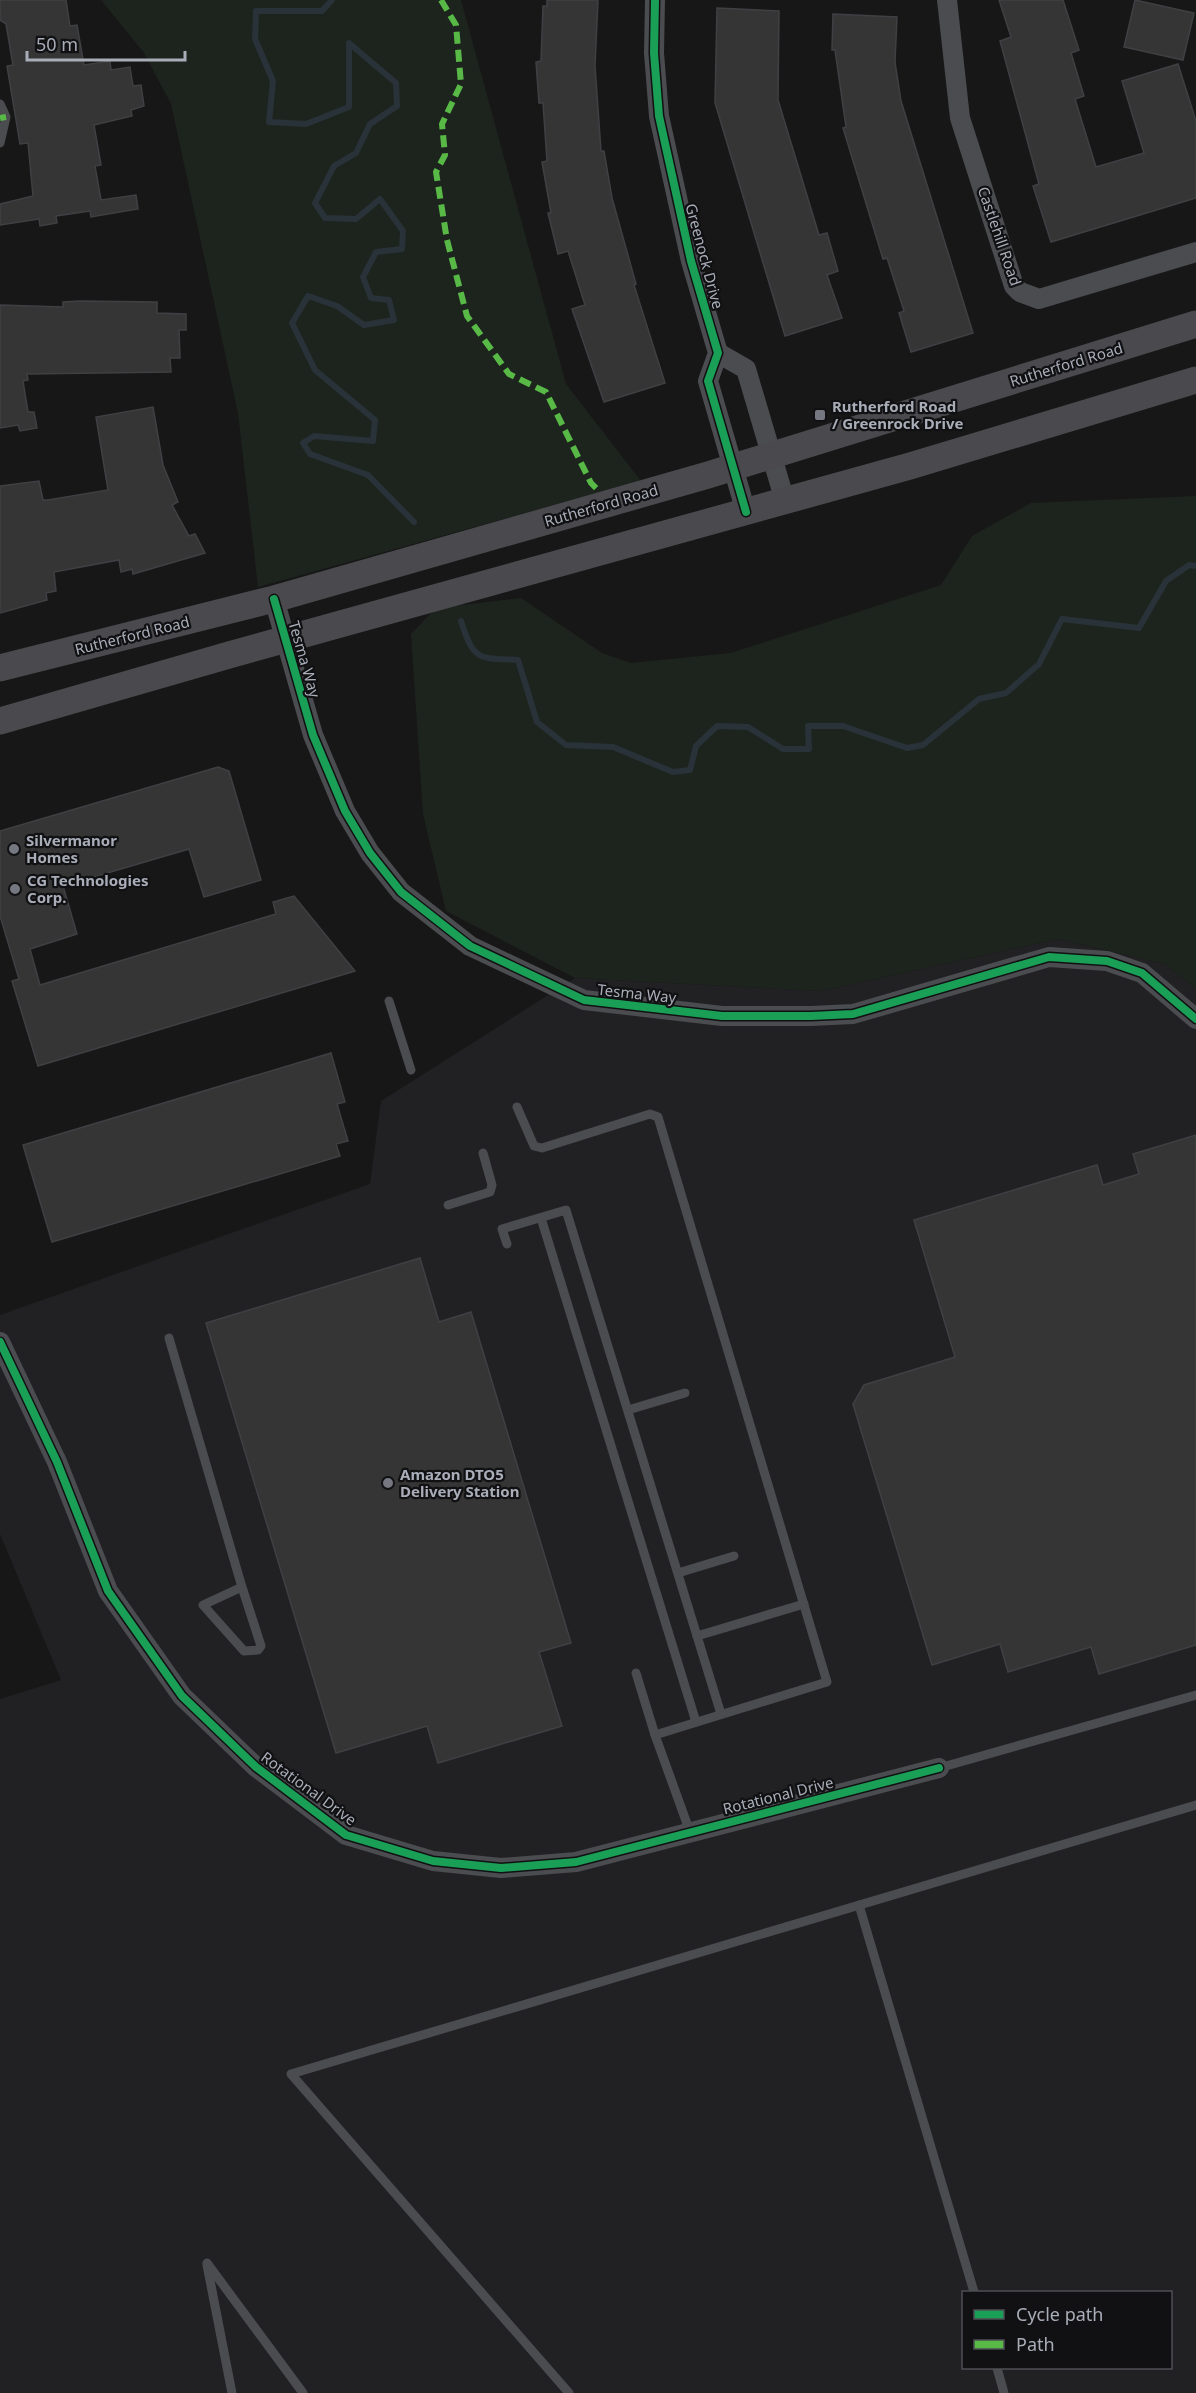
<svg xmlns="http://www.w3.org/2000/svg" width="1196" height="2393" viewBox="0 0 1196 2393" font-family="'Noto Sans',sans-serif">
<rect width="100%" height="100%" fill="#171717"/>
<path fill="#212123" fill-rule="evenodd" d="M1058,939L1165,964L1196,989V2393H0V1699L61,1680L0,1534V1315L370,1184L381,1101L575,978L821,991ZM964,2292H1170V2368H964Z"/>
<g fill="#1d241e">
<path d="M101,0H461L566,384L641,481L258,587L238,413L171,104L144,53Z"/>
<path d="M1196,496V989L1165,964L1058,939L821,991L575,978L446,911L423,814L411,634L436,608L521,598L602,653L631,663L731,653L941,585L972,536L1031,503Z"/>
</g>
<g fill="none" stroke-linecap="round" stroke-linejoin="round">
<g stroke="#2a3239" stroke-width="6">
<path d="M332,0L322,11H256L255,39L273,81L269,122L306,124L349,107V43L396,83L397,106L370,124L356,153L334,166L315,203L325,218L356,219L380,199L403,231L402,249L376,252L363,277L371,298L389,300L394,320L364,325L337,306L308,296L292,323L315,370L375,420L373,441L314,436L303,443L310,454L368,475L414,522"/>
<path d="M461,621C474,661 477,658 518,660L537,722L566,745L613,747L673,772L690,770L696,746L717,726L748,727L783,749H809L808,726H843L907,748L923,745L979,699L1006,693L1039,664L1062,619L1139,628L1166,581L1189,565L1196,566"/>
</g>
</g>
<g fill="#353536" stroke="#3f4043" stroke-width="1.5">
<path d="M0,0H66L70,26L77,25L84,65L110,61L111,70L130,67L133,86L141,85L144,106L131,110L132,116L94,125L101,165L95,166L101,200L136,195L138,209L91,217L90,211L56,216L57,223L40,226L39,219L0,225V204L33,196L28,143L20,144L7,66L13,65L6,24L0,20Z"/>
<path d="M547,0H598L595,66L601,151H604L612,198L636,284L634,285L665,383L604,402L572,309L585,305L568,251L558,254L548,213H551L542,162L547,161L543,103H539L536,62L541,61L543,6H547Z"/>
<path d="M999,0H1063L1079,50L1071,53L1084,96L1075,99L1096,167L1144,153L1122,81L1178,64L1196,121V198L1051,242L1033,186L1039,184L1000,41L1011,37Z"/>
<path d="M1135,0L1194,13L1183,60L1124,47Z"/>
<path d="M717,8L779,11L778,100L819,235L827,233L838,271L827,275L842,318L785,336L715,103Z"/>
<path d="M833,14L897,17L895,62L901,101L973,333L911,352L899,313L904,311L887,258L883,259L843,128L846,127L835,50H832Z"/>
<path d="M80,301L157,302V313L186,314V330H179L180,358H170L171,372L27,374L28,380L23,381L28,412H34L37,428L20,431L18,425L0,428V305L63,307V302Z"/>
<path d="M153,407L163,465L178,502L172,505L189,536L195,534L205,553L133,574L132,569L121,572L119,560L54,572L56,591L46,593L47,600L0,613V486L39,481L43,500H48L108,490L96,417Z"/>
<path d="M218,767L229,771L261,880L204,897L189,849L63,886L77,934L30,949L40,985L276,914L273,902L294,896L355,971L38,1066L12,981L19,979L0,916V831Z"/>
<path d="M331,1053L345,1102L337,1104L348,1141L336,1144L340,1156L52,1242L23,1145Z"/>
<path d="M1196,1135V1645L1099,1674L1091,1647L1008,1672L1000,1644L932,1665L853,1404L864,1385L955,1357L914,1220L1097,1165L1103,1185L1139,1174L1133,1154Z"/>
<path d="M420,1258L439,1322L471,1312L571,1643L539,1652L562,1726L438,1763L427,1726L336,1753L206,1323Z"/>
</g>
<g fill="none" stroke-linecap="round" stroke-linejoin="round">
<g stroke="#4b4c50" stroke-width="9">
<path d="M0,104L6,117L0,143"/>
<path d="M389,1001L411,1070"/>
<path d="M517,1107L534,1146L542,1148L650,1114L658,1117L827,1682L655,1735L690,1832"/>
<path d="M448,1205L490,1192L492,1185L483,1153"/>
<path d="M541,1218L696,1722"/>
<path d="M507,1244L502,1229L566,1210L721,1714"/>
<path d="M169,1338L242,1587L203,1605L244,1651L258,1650L261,1646L242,1587"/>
<path d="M628,1410L685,1393"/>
<path d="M678,1573L734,1556"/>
<path d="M697,1636L804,1604"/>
<path d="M636,1673L655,1735"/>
<path d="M939,1768L1196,1695"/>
<path d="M859,1905L974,2292"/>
<path d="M207,2263L303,2393"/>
<path d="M207,2265L232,2393"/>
<path d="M997,2368L1004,2393"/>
<path d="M569,2393L291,2074L1196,1805"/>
</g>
<g stroke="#4b4c50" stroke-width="20">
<path d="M655,0L654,53L659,116L691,261L718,353L708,381L746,512"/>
<path d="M947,0L960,118L1014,286L1020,292L1039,299L1196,252"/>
<path d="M718,353L746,369L785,501"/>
<path d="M274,599L313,735L345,811L370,853L401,892L470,946L584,1000L722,1016H811L853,1014L1049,957L1107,961L1142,973L1196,1019"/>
<path d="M0,1342L57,1462L108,1591L182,1696L256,1767L346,1835L433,1861L501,1868L576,1862L939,1768"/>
</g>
<g stroke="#4a4a4e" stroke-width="27">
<path d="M0,668L274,599L708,475L1196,324"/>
<path d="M0,721L229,655L910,466L1196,380"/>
</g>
<g stroke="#58b947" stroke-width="6" stroke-dasharray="12 6" stroke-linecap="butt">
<path d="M441,0L456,25L461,84L442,124L445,155L436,172L447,240L467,316L509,374L546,392L591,483L598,490"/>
<path d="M0,118L6,117"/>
</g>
<defs>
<g id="cycleway">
<path d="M655,0L654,53L659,116L691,261L718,353L708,381L746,512"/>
<path d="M274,599L313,735L345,811L370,853L401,892L470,946L584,1000L722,1016H811L853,1014L1049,957L1107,961L1142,973L1196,1019"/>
<path d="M0,1342L57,1462L108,1591L182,1696L256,1767L346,1835L433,1861L501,1868L576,1862L939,1768"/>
</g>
</defs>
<use href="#cycleway" stroke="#111113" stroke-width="11"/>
<use href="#cycleway" stroke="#1a9f57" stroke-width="8"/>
</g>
<g fill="#757880" stroke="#111113" stroke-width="2">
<rect x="814" y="409" width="12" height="12" rx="3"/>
<circle cx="14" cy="849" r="6"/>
<circle cx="15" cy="889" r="6"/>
<circle cx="388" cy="1483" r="6"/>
</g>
<g text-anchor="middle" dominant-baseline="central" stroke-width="4.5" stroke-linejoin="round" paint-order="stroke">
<g font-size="15" fill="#a8adb8" stroke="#111113">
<text transform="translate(1000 236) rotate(71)">Castlehill Road</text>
<text transform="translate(705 256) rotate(75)">Greenock Drive</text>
<text transform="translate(1066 364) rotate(-17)">Rutherford Road</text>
<text transform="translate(601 505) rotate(-16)">Rutherford Road</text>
<text transform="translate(132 635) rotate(-14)">Rutherford Road</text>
<text transform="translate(305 659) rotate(74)">Tesma Way</text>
<text transform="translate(637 993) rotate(6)">Tesma Way</text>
<text transform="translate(309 1788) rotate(36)">Rotational Drive</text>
<text transform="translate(778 1795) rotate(-14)">Rotational Drive</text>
</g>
<g font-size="15" font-weight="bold" fill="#a8adb8" stroke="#111113" text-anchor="start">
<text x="832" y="406">Rutherford Road<tspan x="832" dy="17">/ Greenrock Drive</tspan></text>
<text x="26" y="840">Silvermanor<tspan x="26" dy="17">Homes</tspan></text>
<text x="27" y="880">CG Technologies<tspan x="27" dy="17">Corp.</tspan></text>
<text x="400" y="1474">Amazon DTO5<tspan x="400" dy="17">Delivery Station</tspan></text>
</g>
</g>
<rect x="962" y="2291" width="210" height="78" fill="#111113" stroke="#4d4f55" stroke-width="1.5"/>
<rect x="974" y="2310" width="30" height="9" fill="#1a9f57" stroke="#4d4f55" stroke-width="1.5"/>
<text x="1016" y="2321" font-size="18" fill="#a8adb8">Cycle path</text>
<rect x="974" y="2340" width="30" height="9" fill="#58b947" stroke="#4d4f55" stroke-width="1.5"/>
<text x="1016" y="2351" font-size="18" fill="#a8adb8">Path</text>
<path d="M27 51v9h158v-9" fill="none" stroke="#a8adb8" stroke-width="3"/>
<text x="36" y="51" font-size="18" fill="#a8adb8" stroke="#111113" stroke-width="4.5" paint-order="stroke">50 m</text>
</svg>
